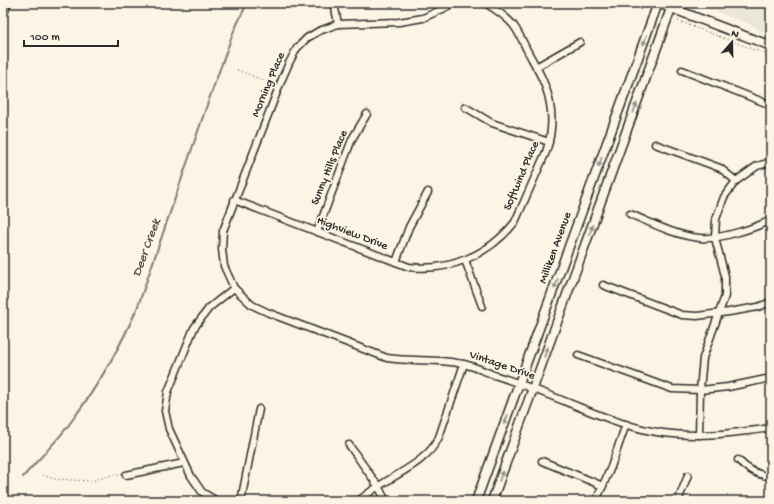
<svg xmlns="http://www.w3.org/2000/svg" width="774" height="504" viewBox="0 0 774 504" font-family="'Gochi Hand',sans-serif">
<rect width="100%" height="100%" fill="#fcf5e5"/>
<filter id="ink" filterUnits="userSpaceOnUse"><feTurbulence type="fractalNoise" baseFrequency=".025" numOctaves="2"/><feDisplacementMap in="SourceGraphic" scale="8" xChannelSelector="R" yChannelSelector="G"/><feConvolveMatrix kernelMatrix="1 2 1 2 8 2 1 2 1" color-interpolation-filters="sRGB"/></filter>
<g filter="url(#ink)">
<path fill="#ece6d7" d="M693,3H771V36L763,33L752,25Z"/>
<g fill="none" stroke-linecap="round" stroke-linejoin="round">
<path stroke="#7d7b74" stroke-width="2" d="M23,477C39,458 59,440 73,419C99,384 121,346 138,306L207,105L233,33L247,3"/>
<defs>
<g id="minor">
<path d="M334,3L338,24"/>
<path d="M451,3L447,7L423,18L399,22L338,24L319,31L307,38L297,48L289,63L282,79L223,231L222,249L224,266L234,288L252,305L269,313L387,358C412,362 438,358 463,364C474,366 486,372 497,376C525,385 552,396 579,407C606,418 634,429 663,433C699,438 735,433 771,428"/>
<path d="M3,16L8,3"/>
<path d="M536,67L580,42"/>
<path d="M682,70L771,105"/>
<path d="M465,107L492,123L549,142"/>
<path d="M655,144L720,168L736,181"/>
<path d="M234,200L409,267C450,272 490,254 515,222L546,152C551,137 553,120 550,104C547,84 536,67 527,50C523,42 519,33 514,26C506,16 495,9 485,3"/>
<path d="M630,214C651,223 677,236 700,238C718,240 755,228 771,220"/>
<path d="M317,232L352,139L367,114"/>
<path d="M465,260L482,306"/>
<path d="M396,262L409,227L428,192"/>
<path d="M603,285L682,315L697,316L729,312L758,307L771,302"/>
<path d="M578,355L672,389L700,390L728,387L771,378"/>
<path d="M699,435L700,390L703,358L725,296V276L715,238L716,219L724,197L736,181L757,166L771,162"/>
<path d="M349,445L378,486L386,501"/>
<path d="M738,460C747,469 758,476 771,476"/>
<path d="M542,461L603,486"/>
<path d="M126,475L184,463"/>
<path d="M217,501L202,492L191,476L169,429L165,411L168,392L194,328L209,308L234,288"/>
<path d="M241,501L259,409"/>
<path d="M358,501C365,496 371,491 379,486C400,472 428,461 439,437L464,364"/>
<path d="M596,501L611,467L626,424"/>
<path d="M678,501L688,475"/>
</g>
<g id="major">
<path d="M658,3L771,46"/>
<path d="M476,501L658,3"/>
<path d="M492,501L673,3"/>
</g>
</defs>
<use href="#minor" stroke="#2b2b2b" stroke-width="9"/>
<use href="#major" stroke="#2b2b2b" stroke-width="11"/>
<g stroke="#2b2b2b" stroke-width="1" stroke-dasharray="1 3" stroke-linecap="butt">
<path d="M621,3L641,10"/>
<path d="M678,21L771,56"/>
<path d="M237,70L273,84"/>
<path d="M43,475L54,479L91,481L113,475H119"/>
</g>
<use href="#minor" stroke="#fcf5e5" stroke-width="6"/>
<use href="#major" stroke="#fcf5e5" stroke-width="8"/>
</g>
<defs><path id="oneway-solid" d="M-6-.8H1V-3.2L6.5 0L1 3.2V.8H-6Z"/></defs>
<g fill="#949088">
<use href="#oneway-solid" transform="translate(645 40) rotate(110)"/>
<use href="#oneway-solid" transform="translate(635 108) rotate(-70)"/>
<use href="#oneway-solid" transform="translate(600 162) rotate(110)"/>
<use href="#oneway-solid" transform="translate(591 230) rotate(-70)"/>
<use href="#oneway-solid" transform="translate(556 284) rotate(110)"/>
<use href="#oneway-solid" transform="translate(546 352) rotate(-70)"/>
<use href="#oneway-solid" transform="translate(506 420) rotate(110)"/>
<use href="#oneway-solid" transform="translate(501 476) rotate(-71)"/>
</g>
</g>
<g text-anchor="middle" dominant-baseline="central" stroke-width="3.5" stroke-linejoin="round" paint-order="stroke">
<g font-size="12" fill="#2b2b2b" stroke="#fcf5e5">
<text transform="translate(269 85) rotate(-67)">Morning Place</text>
<text transform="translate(330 168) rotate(-68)">Sunny Hills Place</text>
<text transform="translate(522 176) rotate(-67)">Softwind Place</text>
<text transform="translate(352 234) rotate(21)">Highview Drive</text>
<text transform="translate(556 248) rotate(-70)">Milliken Avenue</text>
<text transform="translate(502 366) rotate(19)">Vintage Drive</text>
</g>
<g font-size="13" font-style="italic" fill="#545350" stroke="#fcf5e5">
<text transform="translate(147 248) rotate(-70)">Deer Creek</text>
</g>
</g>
<rect width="774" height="504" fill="none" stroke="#fcf5e5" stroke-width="16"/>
<rect x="8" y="8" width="758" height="488" fill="none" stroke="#2b2b2b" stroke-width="1.5" filter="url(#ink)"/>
<g transform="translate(732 42) rotate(20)" stroke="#fcf5e5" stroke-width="3" paint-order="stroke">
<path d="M0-3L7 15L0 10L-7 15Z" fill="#2b2b2b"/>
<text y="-6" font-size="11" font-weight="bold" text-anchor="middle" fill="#2b2b2b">N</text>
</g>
<path d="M24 40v6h94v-6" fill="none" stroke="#2b2b2b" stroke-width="2"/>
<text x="30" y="40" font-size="12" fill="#2b2b2b" stroke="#fcf5e5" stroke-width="3" paint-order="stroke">100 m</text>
</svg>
